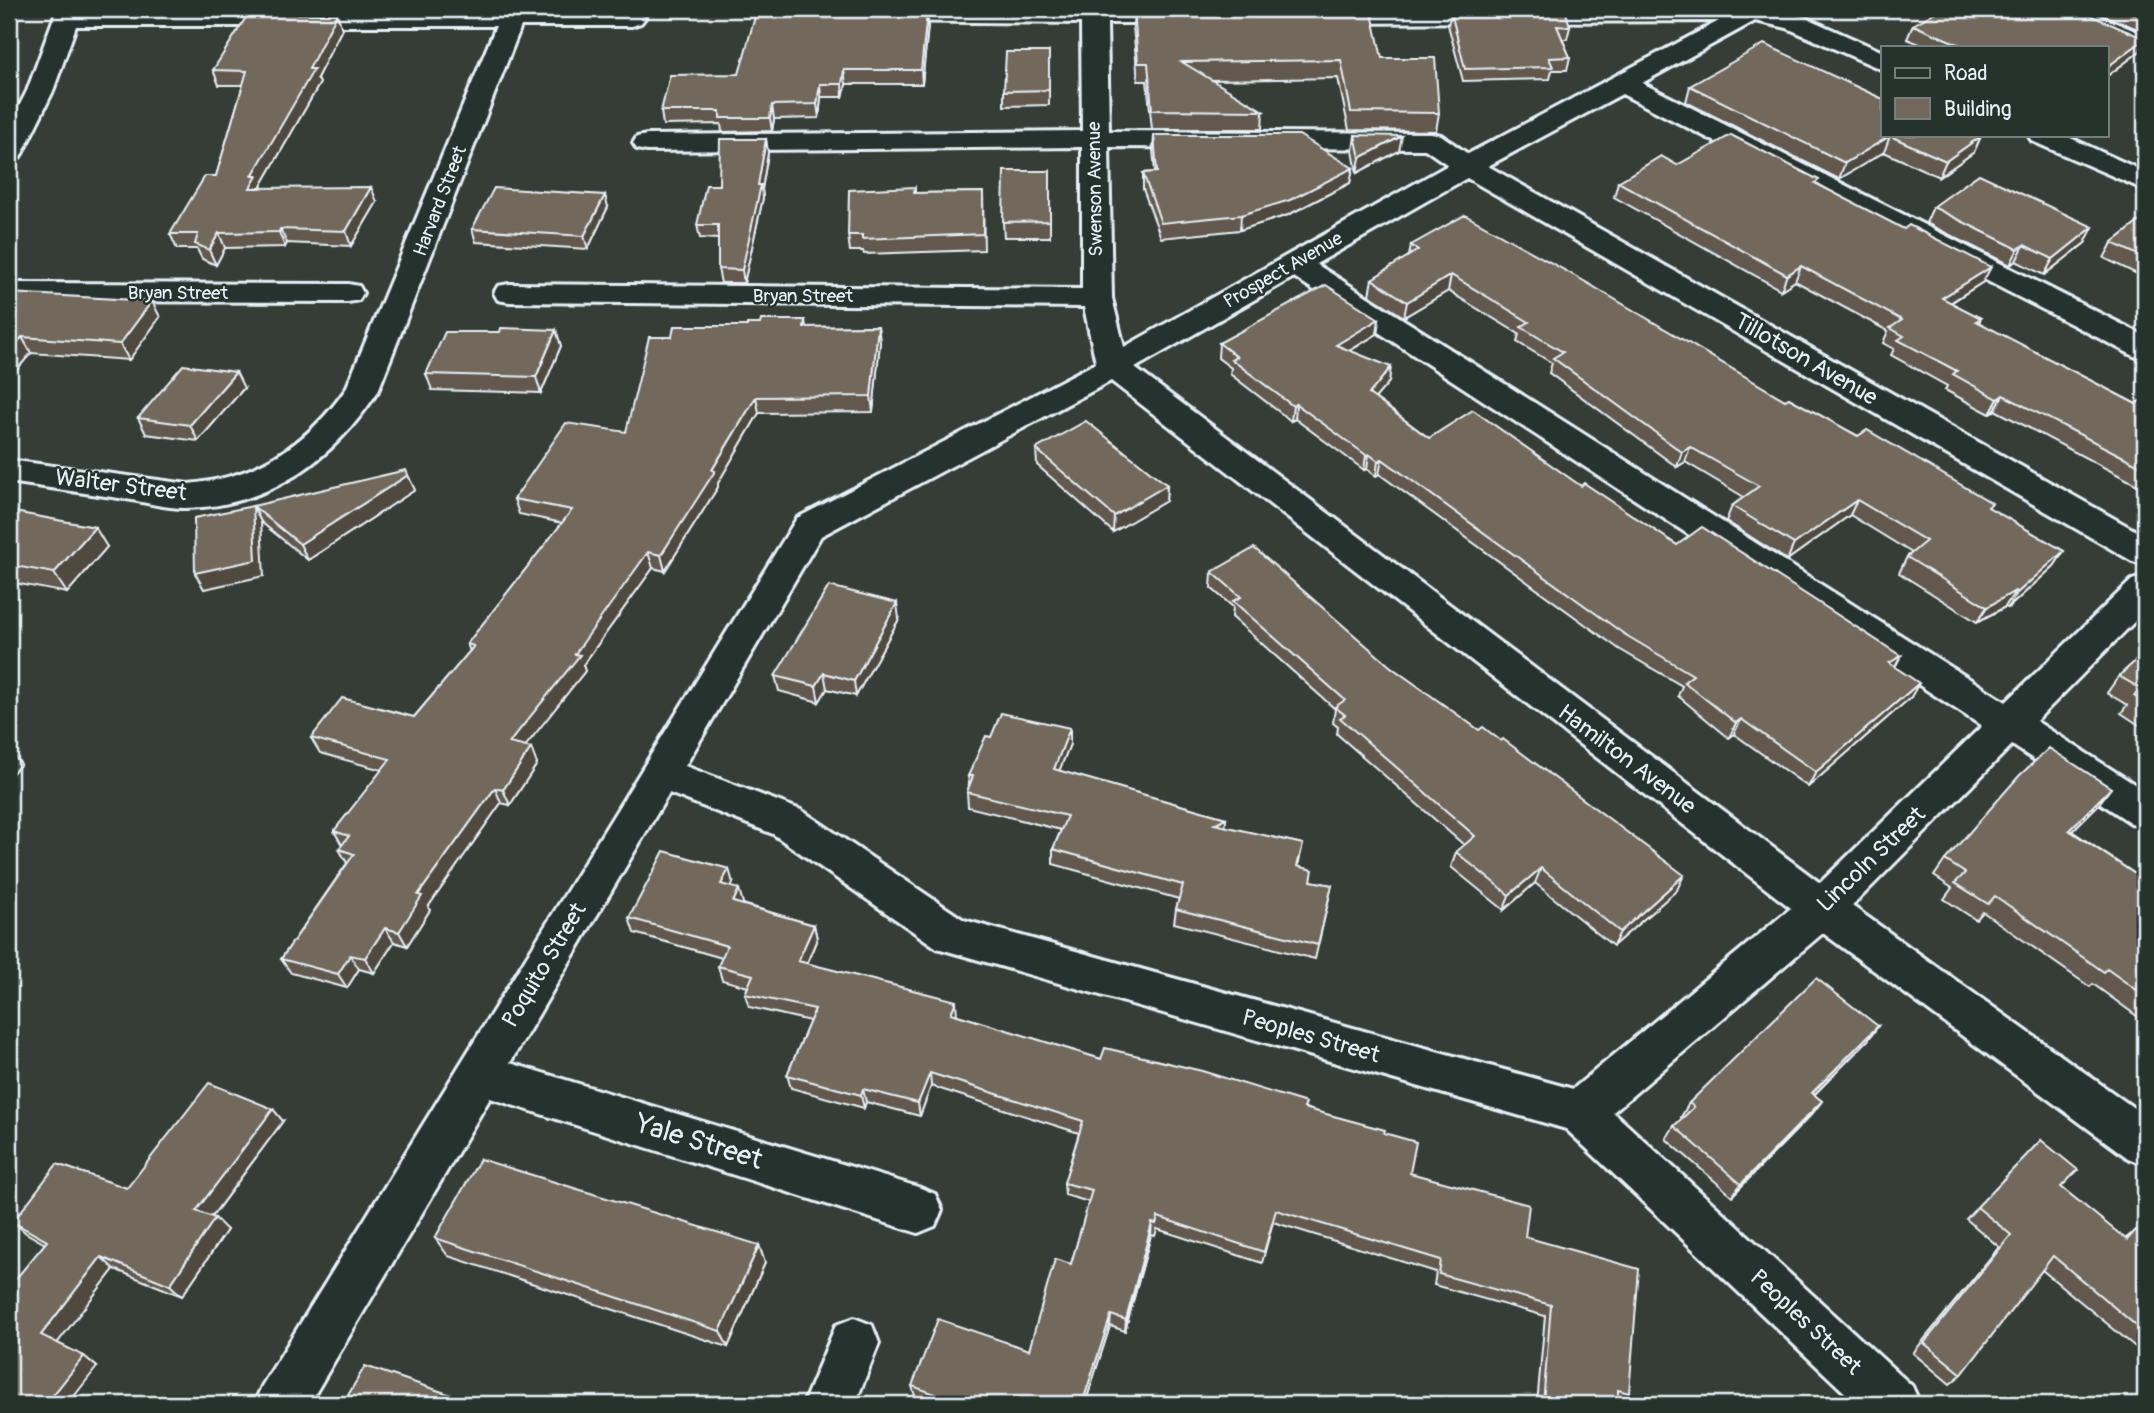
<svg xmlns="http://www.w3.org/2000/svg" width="2154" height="1413" viewBox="0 0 2154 1413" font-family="Pangolin,sans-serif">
<rect width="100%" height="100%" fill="#353d36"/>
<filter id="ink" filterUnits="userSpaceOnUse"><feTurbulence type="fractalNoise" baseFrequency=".0143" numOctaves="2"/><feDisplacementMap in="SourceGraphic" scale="14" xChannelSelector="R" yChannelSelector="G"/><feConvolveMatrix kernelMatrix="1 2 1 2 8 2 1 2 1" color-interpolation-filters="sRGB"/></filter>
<g filter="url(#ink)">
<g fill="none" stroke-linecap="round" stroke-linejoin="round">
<defs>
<g id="minor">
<path d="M57,9L632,10L641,13L645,18L641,23L632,26H521L378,391C334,459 269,507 185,508C165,508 145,502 126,499C87,493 48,488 9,482V460L188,484C256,478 307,445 346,389L496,26H76L53,91L23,152L19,158L9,160V126L27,91Z"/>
<path d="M874,9H1191L1199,15L1195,20L1186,23H1107L1109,131L1431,133L1441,135L1468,154L1719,21L1319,23L1310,20L1306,15L1310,10L1768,9L1804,17L1883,52V70L1787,28L1755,21L1642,83L2145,336V359L2134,356L1622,94L1488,166L2145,536V565L2132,561L1467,178L1316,264L2006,702L2132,580L2145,576V611L2036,721L2145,791V827L2131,823L2012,745L1852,906L2145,1116V1165L2128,1158L1823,933L1613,1112L1912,1386L1920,1404H1857L1566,1129L937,948L773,834L669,793L510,1063L918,1187L935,1194L942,1210L935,1226L918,1233L490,1098L309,1404H254L262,1386L797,518L1096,363L1084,307L509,302L498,300L494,293L498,286L509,284L1082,289V147L647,151L637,149L633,143L637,137L647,135L1082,131L1081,23L866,21L862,16L866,11ZM1109,147L1425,149L1448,165L1124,347L1112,298ZM1294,277L1982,726L1820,883L1135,368ZM1111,381L1791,908L1573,1089L964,920L801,810L685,766L821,536Z"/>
<path d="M2048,9H2082L2145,35V52L2052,14Z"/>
<path d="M2028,135H2064L2145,172V190L2032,141Z"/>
<path d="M9,283L348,284L359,286L363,293L359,300L348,302L9,301Z"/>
<path d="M854,1318L872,1325L879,1343L855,1404H803L836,1325Z"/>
</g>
</defs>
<use href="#minor" stroke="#e8f1f8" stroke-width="6"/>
<use href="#minor" fill="#26332d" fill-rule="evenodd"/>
</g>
<g fill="#62594e" stroke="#e8f1f8" stroke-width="2">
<path d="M1134,9L1382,58L1439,113L1436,131L1349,130L1338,78L1211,80L1263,111L1262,129H1152L1147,81H1138L1133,26Z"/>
<path d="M2088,9H2145V32Z"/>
<path d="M1451,12L1570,27L1567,39H1562L1570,57L1567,70H1552L1550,79L1463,81L1448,25Z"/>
<path d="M927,13L928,26L922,84H846L843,97H821L819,118L774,119L772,131L722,132L721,124L663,125L661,111L739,74Z"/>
<path d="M1991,13L2145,38V40L2139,52L2107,76V47H1927L1907,39L1913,25Z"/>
<path d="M337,14L342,29L317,78L320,83L261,186L262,188L377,202L351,246L287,243L285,247L225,248L216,265L202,259L197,249H177L170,234L216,176L243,85H219L213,70Z"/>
<path d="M1049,52V105L1004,106V91Z"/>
<path d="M1690,86L1883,99L1981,136L1974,152L1939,177L1884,152L1839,179L1686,102Z"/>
<path d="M1154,135L1353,168L1350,183L1288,215L1240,230L1161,238L1143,189V173L1155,172L1153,150Z"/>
<path d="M1355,135L1399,151L1357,173L1353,151Z"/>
<path d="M766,139L768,153L762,189L763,198L744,283H721L718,269V239L700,238L697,225L719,185Z"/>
<path d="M1677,165L1818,184L1983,282L1951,303L1981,318L1979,323L2136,404L2145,397V489L1995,410L1990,414L1945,390L1947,386L1891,355L1894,349L1883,343L1888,331L1795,281L1781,290L1614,197L1618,182Z"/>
<path d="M1050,171V237H1004L1003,222Z"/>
<path d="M915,187V193L983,192L984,250L864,254L863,251H850L848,235Z"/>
<path d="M608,207L588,249L476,242L472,229Z"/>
<path d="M1933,207L2085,243L2044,275L2016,261L2010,265L1926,223Z"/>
<path d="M2145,217V278L2104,258L2112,243Z"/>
<path d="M1411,245L1785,400L1858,436L1989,508L2064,551L2054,566L2008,608L2005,607L1977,622L1899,573L1907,557L1912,553L1850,515L1787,560L1726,521L1732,506L1744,497L1685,462L1677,467L1549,373L1552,363L1517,342L1519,334L1448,291L1404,317L1369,295L1372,279L1409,256Z"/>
<path d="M9,293L160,317L129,360L31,353L9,379Z"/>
<path d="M1379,319L1377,334L1350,351L1389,382L1375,398L1429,438L1581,486L1677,545L1895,667L1911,697L1808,787L1734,734L1729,738L1678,696L1682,686L1619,649L1379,474L1376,476L1367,469L1364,470L1295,419L1291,421L1230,374L1231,368L1218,358L1219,343Z"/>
<path d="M805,320L806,327L878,326L880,342L873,412L759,413L718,483V487L665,571L653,568L583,665L585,671L524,747L537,764L510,805L501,803L428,907L430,910L407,946L394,942L374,973L359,969L347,988L291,973L281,959L347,863L339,849L342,845L334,831L382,770L320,753L311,738L414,717L470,651L467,644L562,523L519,514L514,499L626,432L672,337L760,324Z"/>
<path d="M556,330L561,346L541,393L432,390L426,374L500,332Z"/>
<path d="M244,388L198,441L146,434L138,418Z"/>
<path d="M1036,449L1167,485L1166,501L1113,532L1037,465Z"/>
<path d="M415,490L308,560L261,522L253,506Z"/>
<path d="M9,511L107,547L67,593L9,582Z"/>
<path d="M1212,572L1391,667L1677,890L1613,946L1535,883L1504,910L1451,867L1456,852L1464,845L1337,734L1338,727L1333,723L1335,709L1232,617L1233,607L1211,588Z"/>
<path d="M899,619L856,696L827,689L819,702L779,691L775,676Z"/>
<path d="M2145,652V729L2121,713L2127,705L2107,693L2119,676Z"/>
<path d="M1070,728V744L1059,771L1226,818L1225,827L1303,844L1298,866L1311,881L1332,885L1315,959L1174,923L1176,909L1179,899L1053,864V849L1061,830L968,807L967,792L969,786L968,776L991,737Z"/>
<path d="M2098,805L2072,831L2144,880L2145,879V1022L2093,984L2090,987L1983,912L1976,920L1944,899L1952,888L1934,876L1945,860Z"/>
<path d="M733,883L731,887L743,903V904L814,925L817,939L807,964L957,1015L1101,1059L1305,1108L1384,1134L1410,1173L1525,1237L1629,1393L1621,1404L1618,1402L1616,1404H1537L1545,1316L1434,1285L1436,1272L1273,1222L1262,1263L1157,1229L1155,1236L1151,1235L1125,1331L1110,1326L1085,1404H937L915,1396L912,1386L1029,1350L1071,1264L1089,1202L1065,1195L1064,1183L1079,1133L931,1086L920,1116L866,1102L864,1108L791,1088L787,1075L810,1021L749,1007L745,994L748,987L722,980L718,966L722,958L634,933L629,918Z"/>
<path d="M1878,1026L1868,1040L1814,1095L1822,1101L1812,1114L1732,1196L1666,1139L1674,1126L1683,1118L1681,1117L1689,1103Z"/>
<path d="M283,1121L212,1217L227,1230L182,1296L114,1269L57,1343L84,1356L97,1367L9,1404L45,1244L26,1233L13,1222L127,1188Z"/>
<path d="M2041,1140L2061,1187L2125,1239L2136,1230L2145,1238V1355L2042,1270L1962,1374L1950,1384L1913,1353L1999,1247L1966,1219Z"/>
<path d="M435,1238L759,1245L765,1263L728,1347L448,1256Z"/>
</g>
<g fill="#504840" stroke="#e8f1f8" stroke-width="2">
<path d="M927,13L928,26L922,84L921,70Z"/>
<path d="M337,14L342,29L317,78L320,83L261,186L263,191L250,188L252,176Z"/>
<path d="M2145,39L2139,52L2107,76V67Z"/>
<path d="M844,70L846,84L843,97L842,84Z"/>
<path d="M820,84L821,97L819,118L817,104Z"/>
<path d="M772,105L774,119L772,131L770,118Z"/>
<path d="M1402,136L1399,151L1357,173L1360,158Z"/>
<path d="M1890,136L1884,152L1839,179L1845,163Z"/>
<path d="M1981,136L1974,152L1939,177L1946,161Z"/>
<path d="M766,139L768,153L762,189L763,198L744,283L742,270Z"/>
<path d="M1353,168L1350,183L1288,215L1240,230L1241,215Z"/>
<path d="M371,187L377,202L351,246L346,231Z"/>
<path d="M605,195L608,207L588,249L584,236Z"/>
<path d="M2093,227L2085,243L2044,275L2053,259Z"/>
<path d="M280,229L287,243L285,247L279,232Z"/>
<path d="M219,233L225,248L216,265L209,250Z"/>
<path d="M2024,245L2016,261L2010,265L2018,249Z"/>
<path d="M1801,266L1795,281L1781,290L1787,275Z"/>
<path d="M1991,267L1983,282L1934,313L1942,298Z"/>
<path d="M1451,275L1448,291L1404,317L1407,302Z"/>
<path d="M152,301L160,317L129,360L120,344Z"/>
<path d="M1379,319L1377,334L1334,360L1336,345Z"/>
<path d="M878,326L880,342L873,412L871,396Z"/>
<path d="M556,330L561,346L541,393L536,377Z"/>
<path d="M22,337L31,353L9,379V352Z"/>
<path d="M1391,367L1389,382L1366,409L1369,394Z"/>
<path d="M236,372L244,388L198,441L190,425Z"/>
<path d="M2003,395L1995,410L1990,414L1998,399Z"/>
<path d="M756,397L759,413L718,483V487L665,571L661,555Z"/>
<path d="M1296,404L1295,419L1291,421L1293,406Z"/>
<path d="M1690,447L1685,462L1677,467L1682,452Z"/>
<path d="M1369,454L1367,469L1364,470L1366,455Z"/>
<path d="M1382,459L1379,474L1376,476L1378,461Z"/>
<path d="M408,475L415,490L308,560L300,544Z"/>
<path d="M1167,485L1166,501L1113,532L1114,516Z"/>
<path d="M1857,500L1850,515L1787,560L1794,544Z"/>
<path d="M253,506L261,522L264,576L204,589L195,573Z"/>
<path d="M95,527L107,547L67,593L54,573Z"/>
<path d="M2064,551L2054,566L2008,608L2017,593Z"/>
<path d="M648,552L653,568L583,665L585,671L516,758L509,743Z"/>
<path d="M2015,591L2005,607L1977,622L1987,607Z"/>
<path d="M897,603L899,619L856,696L854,681Z"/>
<path d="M1901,656L1893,671L1889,663Z"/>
<path d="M824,673L827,689L819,702L816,686Z"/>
<path d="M1919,683L1911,697L1808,787L1816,772Z"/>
<path d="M1741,719L1734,734L1729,738L1736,723Z"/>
<path d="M1070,728V744L1054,784V769Z"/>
<path d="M531,748L537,764L510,805L503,790Z"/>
<path d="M14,756L21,764L9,777V762Z"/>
<path d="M495,788L501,803L428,907L430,910L407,946L399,932L418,895Z"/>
<path d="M2111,788L2098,805L2057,846L2069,830Z"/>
<path d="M1226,818L1225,833L1214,824Z"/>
<path d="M1541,868L1535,883L1504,910L1509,895Z"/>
<path d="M729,869L733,883L725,898L721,884Z"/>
<path d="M1684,875L1677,890L1613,946L1620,932Z"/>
<path d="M739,889L743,903L737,916L733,902Z"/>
<path d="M814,925L817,939L802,975L798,961Z"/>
<path d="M385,928L394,942L374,973L365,958Z"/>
<path d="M350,955L359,969L347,988L338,974Z"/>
<path d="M956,1001L957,1015L951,1013Z"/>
<path d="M1878,1026L1868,1040L1803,1106L1812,1093Z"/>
<path d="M930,1073L931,1086L920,1116L918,1103Z"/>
<path d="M863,1089L866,1102L864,1108L861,1095Z"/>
<path d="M1822,1101L1812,1114L1732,1196L1741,1184Z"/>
<path d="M273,1109L283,1121L207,1223L196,1211Z"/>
<path d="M215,1218L227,1230L182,1296L170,1285Z"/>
<path d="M1152,1223L1151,1235L1125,1331L1126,1320Z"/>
<path d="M759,1245L765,1263L728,1347L720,1331Z"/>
<path d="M101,1257L114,1269L55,1346L41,1335Z"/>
<path d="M1111,1315L1110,1326L1085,1404H1082Z"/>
<path d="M84,1356L97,1367L68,1404H46Z"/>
</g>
<g fill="#72675b" stroke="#e8f1f8" stroke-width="2">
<path d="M1134,9H1371L1382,58H1435L1439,113L1351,112L1341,60L1182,62L1263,111L1152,110L1148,63H1138Z"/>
<path d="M1941,9H1981L1991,13L2000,9H2076L2145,39L2107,67V47H1965L1913,25Z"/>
<path d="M2121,9H2145V19Z"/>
<path d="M1451,12H1566L1570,27L1557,26L1570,57L1549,58L1553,67L1465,69Z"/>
<path d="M756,13H927L921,70H844L842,84H820L817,104L772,105L770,118H720V111H661L670,75L739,74Z"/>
<path d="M248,14H337L309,69H314L252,176H257L250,188L371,187L346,231L280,229L279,232L219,233L209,250L195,244L198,234H170L205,176H216L247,71L213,70Z"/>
<path d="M1764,44L1883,99V135H1978L1981,136L1946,161L1890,136L1845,163L1690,86Z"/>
<path d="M1006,52H1049V90L1004,91Z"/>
<path d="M1154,135H1299L1353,168L1290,200L1241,215L1161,223L1143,173L1157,172Z"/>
<path d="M1355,135L1402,136L1360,158Z"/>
<path d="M1731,135L1819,180L1815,183L1904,229L1909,225L1991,267L1942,298L1981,318L1976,321L2136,404L2145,397V468L2003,395L1998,399L1953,374L1957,371L1898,340L1904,336L1890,328L1902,320L1801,266L1787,275L1618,182L1661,156L1677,165Z"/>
<path d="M720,139H766L758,185H761L742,270L718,269V225H697L706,185H719Z"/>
<path d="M1004,171H1050V221L1003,222Z"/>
<path d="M1979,174L2093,227L2053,259L2024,245L2018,249L1933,207Z"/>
<path d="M915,187L914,193L983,192V234L862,239V235H848L849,190Z"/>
<path d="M494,188L605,195L584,236L472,229Z"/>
<path d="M1465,215L1584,281L1785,400L1789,398L1858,436L1867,430L1992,503L1988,507L2064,551L2017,593L2015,591L1987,607L1907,557L1926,541L1857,500L1794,544L1732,506L1759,486L1690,447L1682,452L1553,358L1563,352L1521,327L1529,322L1451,275L1407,302L1372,279L1418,250L1411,245Z"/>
<path d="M2145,217V258L2112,243Z"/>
<path d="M1326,285L1379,319L1336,345L1391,367L1369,394L1429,438L1473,410L1581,486L1584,483L1677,545L1702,527L1901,656L1889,663L1919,683L1816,772L1741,719L1736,723L1684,682L1693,675L1624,634L1382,459L1378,461L1369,454L1366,455L1296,404L1293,406L1231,359L1237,357L1219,343Z"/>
<path d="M9,293L152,301L120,344L22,337L9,352Z"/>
<path d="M761,320H805L804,327L878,326L871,396L756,397L712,470L715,471L661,555L648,552L575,654L580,655L509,743L531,748L503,790L495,788L418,895L422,896L399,932L385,928L365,958L350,955L338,974L281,959L354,854L339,849L349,836L334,831L390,759L311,738L342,698L414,717L474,646L467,644L572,510L514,499L566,423L626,432L649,337H672L674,326H747V324H760Z"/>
<path d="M501,328L556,330L536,377L426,374L445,332H500Z"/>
<path d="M183,365L236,372L190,425L138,418Z"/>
<path d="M1086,421L1167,485L1114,516L1036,449Z"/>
<path d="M406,470L408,475L300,544L253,506Z"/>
<path d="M253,506L256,560L195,573L194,518Z"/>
<path d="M9,511L95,527L54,573L9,565Z"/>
<path d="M1254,548L1391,667L1479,730L1483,727L1501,741L1503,739L1684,875L1620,932L1541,868L1509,895L1456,852L1475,836L1340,718L1345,715L1335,707L1345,700L1233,601L1241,597L1212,572Z"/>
<path d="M829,586L897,603L854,681L824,673L816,686L775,676Z"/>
<path d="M2145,652V704L2134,696L2141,689L2119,676Z"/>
<path d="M1001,713L1070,728L1054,769L1226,818L1214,824L1303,844L1297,866L1313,870L1311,881L1332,885L1318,945L1176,909L1183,885L1053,849L1067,816L967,792L973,776H968L986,736L991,737Z"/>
<path d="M2049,748L2111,788L2069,830L2144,880L2145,879V996L2107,969L2104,972L1995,896L1988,904L1955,883L1965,873L1945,860L2019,776Z"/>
<path d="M9,754L14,756L9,762Z"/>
<path d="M664,851L729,869L721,884L739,889L733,902L814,925L798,961L956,1001L951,1013L1101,1059L1105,1048L1202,1071L1306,1103L1304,1108L1385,1130L1384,1133L1416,1142L1410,1173L1529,1205L1525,1237L1639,1269L1629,1393L1618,1390V1402L1598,1397V1404H1543L1551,1305L1439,1274L1441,1260L1276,1210L1264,1252L1158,1217L1156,1224L1152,1223L1126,1320L1111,1315L1082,1404H964L912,1386L938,1319L1029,1350L1055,1259L1071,1264L1092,1190L1064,1183L1083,1121L930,1073L918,1103L863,1089L861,1095L787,1075L815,1009L745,994L753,975L718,966L727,946L629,918Z"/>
<path d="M1816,978L1878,1026L1812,1093L1822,1101L1741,1184L1674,1126L1694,1107L1689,1103Z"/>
<path d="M209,1083L273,1109L196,1211L215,1218L170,1285L101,1257L41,1335L84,1356L46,1404H9V1287L47,1241L13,1222L57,1164L127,1188Z"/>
<path d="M2041,1140L2078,1170L2061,1187L2127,1240L2136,1230L2145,1238V1333L2053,1256L1962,1374L1924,1343L2011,1235L1977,1207Z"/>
<path d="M480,1159L759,1245L720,1331L435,1238Z"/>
<path d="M365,1366L478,1404H343Z"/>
</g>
</g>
<g text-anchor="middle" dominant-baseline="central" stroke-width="5" stroke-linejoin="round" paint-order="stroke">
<g font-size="19" fill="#e8f1f8" stroke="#26332d">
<text transform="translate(1095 189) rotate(-91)">Swenson Avenue</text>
<text transform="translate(440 201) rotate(-69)">Harvard Street</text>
<text transform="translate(1283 270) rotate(-30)">Prospect Avenue</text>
<text x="178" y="293">Bryan Street</text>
<text x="803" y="296">Bryan Street</text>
</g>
<g font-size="23" fill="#e8f1f8" stroke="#26332d">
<text transform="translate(1806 359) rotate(30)">Tillotson Avenue</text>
<text transform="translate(121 485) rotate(7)">Walter Street</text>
<text transform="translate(1627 759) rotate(37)">Hamilton Avenue</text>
<text transform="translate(1871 859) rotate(-44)">Lincoln Street</text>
<text transform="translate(544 965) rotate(-59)">Poquito Street</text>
<text transform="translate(1311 1036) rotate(16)">Peoples Street</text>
<text transform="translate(1806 1322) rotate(43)">Peoples Street</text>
</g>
<g font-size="28" fill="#e8f1f8" stroke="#26332d">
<text transform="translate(699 1142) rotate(17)">Yale Street</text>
</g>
</g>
<rect width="2154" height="1413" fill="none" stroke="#26332d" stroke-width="35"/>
<rect x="18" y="18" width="2119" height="1378" fill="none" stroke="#e8f1f8" stroke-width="2.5" filter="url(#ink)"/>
<rect x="1881" y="46" width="228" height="91" fill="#26332d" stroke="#747f7e" stroke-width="2"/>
<rect x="1895" y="68" width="35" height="10" fill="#26332d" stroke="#747f7e" stroke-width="2"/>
<text x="1944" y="80" font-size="21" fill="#e8f1f8">Road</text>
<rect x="1895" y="98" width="35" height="21" fill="#72675b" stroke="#747f7e" stroke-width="2"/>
<text x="1944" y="116" font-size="21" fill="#e8f1f8">Building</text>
</svg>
